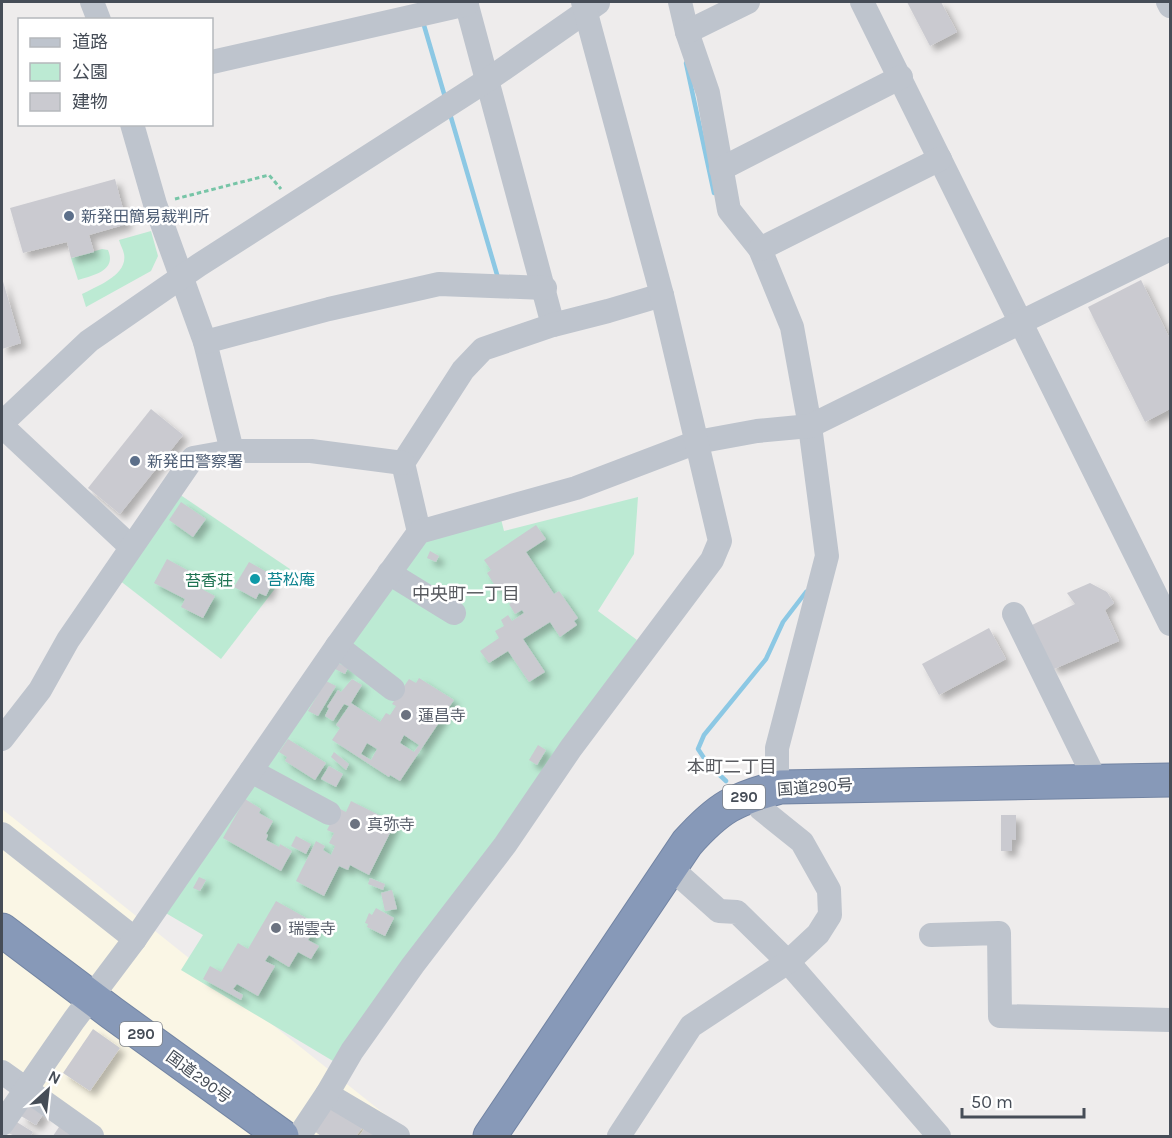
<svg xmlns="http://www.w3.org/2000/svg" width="1172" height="1138" viewBox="0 0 1172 1138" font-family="Karla,'Noto Sans JP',sans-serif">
<defs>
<filter id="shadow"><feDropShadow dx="5.5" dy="5.5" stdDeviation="3" flood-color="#0004"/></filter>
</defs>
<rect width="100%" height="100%" fill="#eeecec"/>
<path fill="#faf6e5" d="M2,809L412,1136H102L35,1088L2,1060Z"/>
<g fill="#bcead3">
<path d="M151,231L158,256L151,271L86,307L82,294C97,286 128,275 124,254C123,249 120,244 119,240Z"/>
<path d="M102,249L108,250C117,271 93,275 78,280L71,258Z"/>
<path d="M176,492L290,569L221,659L119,580Z"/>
<path d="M638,497L634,554L598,611L637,640L338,1064L181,970L203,935L164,912L420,542L500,515L504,531Z"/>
</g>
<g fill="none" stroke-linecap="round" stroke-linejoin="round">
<g stroke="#8cc8e4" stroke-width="4.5">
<path d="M423,22L445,97"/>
<path d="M686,63L714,193"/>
<path d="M450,114L498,278"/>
<path d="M726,781L708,764L698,749L704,735L766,659L783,622L806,592"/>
</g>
</g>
<g fill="#cacad0" fill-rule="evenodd" filter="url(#shadow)">
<path d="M907,2H941L957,32L930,46Z"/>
<path d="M115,179L127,224L89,235L94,252L71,258L67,242L23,253L10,208Z"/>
<path d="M2,278L21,343L2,349Z"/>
<path d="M1141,280L1170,339V409L1145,422L1088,307Z"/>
<path d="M151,409L183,435L120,514L88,488Z"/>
<path d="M181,502L206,519L193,537L169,520Z"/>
<path d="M536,525L546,539L526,552L554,594L559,591L578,618L574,621L577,625L560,637L550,622L523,639L545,672L529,682L508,651L489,663L480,651L499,638L495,631L504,626L501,620L508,615L512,621L524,613L522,610L515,614L509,604L515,600L512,596L509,598L501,586L497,589L487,573L491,570L484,560Z"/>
<path d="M430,551L439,556L436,562L427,558Z"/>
<path d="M167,559L198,576L194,585L215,596L203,618L181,607L185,599L154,583Z"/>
<path d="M249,562L274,576L270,582L272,584L266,596L259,593L256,599L234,587Z"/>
<path d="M1090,583L1107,592L1114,603L1105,610L1119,641L1054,669L1030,626L1075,604L1067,593Z"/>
<path d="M989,628L1006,659L939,695L922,664Z"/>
<path d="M338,663L348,668L345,674L335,669Z"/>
<path d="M419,678L454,700L400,781L390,775L389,777L332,740L340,728L336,725L349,706L344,704L333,721L325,716L329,708L327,707L338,690L341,692L352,679L362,685L351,703L380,722L386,713L390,715L396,706L392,704L409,679L416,683ZM404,735L419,745L414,752L400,743ZM367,743L377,749L371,760L361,754Z"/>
<path d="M326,681L336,686L318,716L308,711Z"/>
<path d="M288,739L326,763L315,780L285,761L287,757L279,752Z"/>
<path d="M538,745L546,750L537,765L529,760Z"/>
<path d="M334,752L349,764L346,770L331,757Z"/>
<path d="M329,766L343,774L336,787L321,779Z"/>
<path d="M245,799L261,809L259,813L273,821L266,834L268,835L266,840L279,847L280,844L292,851L281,871L223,838Z"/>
<path d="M351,801L395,823L369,875L350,865L348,870L339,866L324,896L296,881L316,841L325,846L323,850L331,855L335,846L329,843L334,833L327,830L338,808L346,812Z"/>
<path d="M1001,815H1016V840L1012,839V851H1001Z"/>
<path d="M296,836L311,844L306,854L291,846Z"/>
<path d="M199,877L206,880L200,891L193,888Z"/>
<path d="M370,878L385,884L383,890L368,884Z"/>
<path d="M392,890L397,909L385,911L381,893Z"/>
<path d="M276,901L317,924L308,940L319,946L311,959L298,952L289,967L269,955L265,961L275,966L258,996L237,984L233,989L243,995L241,1000L203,979L210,966L221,972L238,943L248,949Z"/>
<path d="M376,908L394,918L385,936L367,927L368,924L365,923L369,913L372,915Z"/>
<path d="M93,1029L120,1048L90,1091L63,1073Z"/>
<path d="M29,1103L44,1113L36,1125L21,1116Z"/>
<path d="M334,1104L364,1126L356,1136H321L314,1131Z"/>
<path d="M15,1121L33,1132L30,1136H15L8,1133Z"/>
<path d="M61,1124L78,1136H53Z"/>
<path d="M365,1128L378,1136H359Z"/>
</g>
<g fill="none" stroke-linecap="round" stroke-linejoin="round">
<defs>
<g id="highway">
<path d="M2,930L112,1013L282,1136"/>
<path d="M490,1136L687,843C719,807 735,799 780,787L1170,780"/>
</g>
</defs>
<use href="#highway" stroke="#7284a3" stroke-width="35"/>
<path stroke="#77c5a7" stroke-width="3" stroke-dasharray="4.5 3" stroke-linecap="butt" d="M175,199L269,175L281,189"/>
<g stroke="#bec4cd" stroke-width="24">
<path d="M92,2L99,20"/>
<path d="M466,2L553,325"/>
<path d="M680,2L687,32L708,93L729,210L760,249L792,327L810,426L827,556L777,748V775L780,787"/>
<path d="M862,2L1170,624"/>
<path d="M1168,2L1170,6"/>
<path d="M687,32L748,2"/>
<path d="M212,62L467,4"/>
<path d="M132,124L155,204L205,342L232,451"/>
<path d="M721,169L901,77"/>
<path d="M760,249L940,159"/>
<path d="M205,342L329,309L439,284L545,288"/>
<path d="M2,423L89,341L199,265L489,79L598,3"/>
<path d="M2,426L131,547"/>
<path d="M419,532L403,463L463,370L483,349L553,325L608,311L662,295"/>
<path d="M389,573L454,613"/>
<path d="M1014,614L1096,781"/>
<path d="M337,646L393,689"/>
<path d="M2,739L40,690L68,640L193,458L232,451H311L403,463"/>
<path d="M251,771L329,813"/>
<path d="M2,834L135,939"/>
<path d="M670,871L681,877L719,911L737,912L788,962L939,1136"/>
<path d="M931,935L999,933L1000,1016L1170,1020"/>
<path d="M2,1072L92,1136"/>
<path d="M327,1094L398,1136"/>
<path d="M2,1124L74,1020L135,939L337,646L419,532L576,488L697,442L757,431L810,426L1170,249"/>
<path d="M299,1136L327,1094L352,1051L413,965L505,845L571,748L712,560L720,541L662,295L583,2"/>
<path d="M619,1136L691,1026L788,962L818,934L830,915L829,890L802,842L761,809L753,794"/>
</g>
<use href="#highway" stroke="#8799b8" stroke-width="33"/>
</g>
<g fill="#5c6f8a" stroke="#fff" stroke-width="2">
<circle cx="69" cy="216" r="6"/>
<circle cx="135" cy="461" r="6"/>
</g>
<circle fill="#0f9aa8" stroke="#fff" stroke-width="2" cx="255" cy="579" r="6"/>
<g fill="#6b7280" stroke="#fff" stroke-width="2">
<circle cx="406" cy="715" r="6"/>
<circle cx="355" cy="824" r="6"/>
<circle cx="276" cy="928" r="6"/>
</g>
<g text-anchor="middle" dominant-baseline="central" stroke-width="5" stroke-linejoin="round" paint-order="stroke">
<g fill="#fff" stroke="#7e8289" stroke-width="1.5">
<rect x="723" y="785" width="42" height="24" rx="4.5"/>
<rect x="120" y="1022" width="42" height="24" rx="4.5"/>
</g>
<g font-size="15" font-weight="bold" fill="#464d57">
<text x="744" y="797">290</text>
<text x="141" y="1034">290</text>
</g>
<g font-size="16" fill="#4e5e75" stroke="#fff" text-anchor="start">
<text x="81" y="216">新発田簡易裁判所</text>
<text x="147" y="461">新発田警察署</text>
</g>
<g font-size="16" fill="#0d838f" stroke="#fff" text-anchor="start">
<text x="267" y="579">苔松庵</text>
</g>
<g font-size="16" fill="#1d7251" stroke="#fff">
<text x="209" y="580">苔香荘</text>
</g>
<g font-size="16" fill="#5b616d" stroke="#fff" text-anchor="start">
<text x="418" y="715">蓮昌寺</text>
<text x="367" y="824">真弥寺</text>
<text x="288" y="928">瑞雲寺</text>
</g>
<g font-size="16" fill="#464d57" stroke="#fff">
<text transform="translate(815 787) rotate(-4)">国道290号</text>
<text transform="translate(199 1077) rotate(36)">国道290号</text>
</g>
<g font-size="18" fill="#595b60" stroke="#fff">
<text x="466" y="594">中央町一丁目</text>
<text x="732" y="767">本町二丁目</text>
</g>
</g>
<rect width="1172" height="1138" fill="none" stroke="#464d57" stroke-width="6"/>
<rect x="18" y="18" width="195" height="108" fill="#ffffff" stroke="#b5b8bc" stroke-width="1.5"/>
<rect x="30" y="38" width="30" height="9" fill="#bec4cd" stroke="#b5b8bc" stroke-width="1.5"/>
<text x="72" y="48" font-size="18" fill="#464d57">道路</text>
<rect x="30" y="63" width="30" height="18" fill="#bcead3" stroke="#b5b8bc" stroke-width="1.5"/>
<text x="72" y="78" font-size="18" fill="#464d57">公園</text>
<rect x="30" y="93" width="30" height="18" fill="#cacad0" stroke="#b5b8bc" stroke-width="1.5"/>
<text x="72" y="108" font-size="18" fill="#464d57">建物</text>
<g transform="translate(48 1090) rotate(27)" stroke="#ffffff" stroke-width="4.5" paint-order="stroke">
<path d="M0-4.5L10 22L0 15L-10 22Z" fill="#464d57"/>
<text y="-9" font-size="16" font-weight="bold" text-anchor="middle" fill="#464d57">N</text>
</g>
<path d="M962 1108v9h122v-9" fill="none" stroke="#464d57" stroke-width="3"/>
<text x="971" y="1108" font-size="18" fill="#464d57" stroke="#ffffff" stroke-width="4.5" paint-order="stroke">50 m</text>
</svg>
